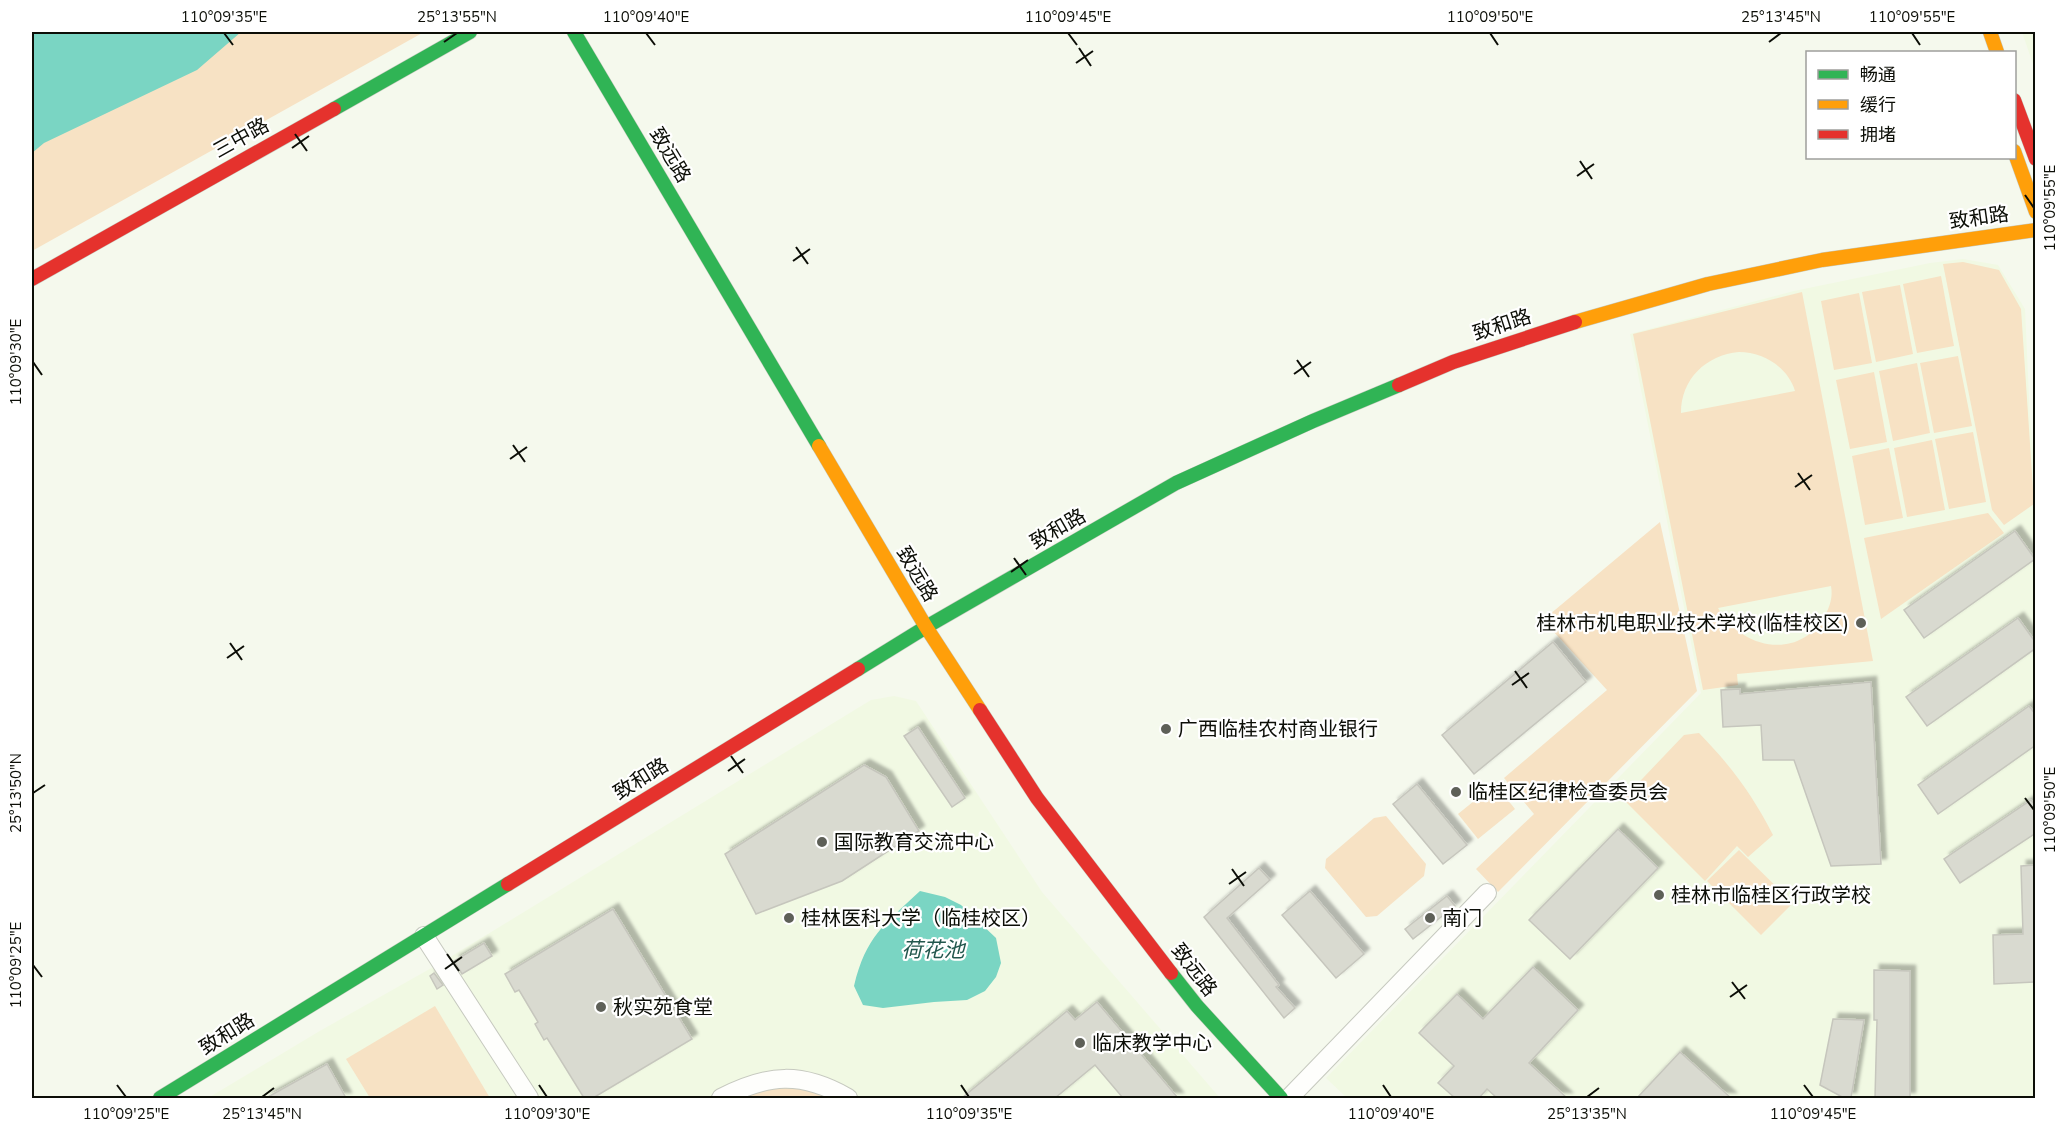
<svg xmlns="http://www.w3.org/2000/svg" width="2067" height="1130" viewBox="0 0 2067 1130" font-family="'Nunito Sans','Noto Sans SC',sans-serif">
<defs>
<filter id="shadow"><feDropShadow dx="5.5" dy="-5.5" stdDeviation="1.5" flood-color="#0004"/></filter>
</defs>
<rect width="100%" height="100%" fill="#f5f9ed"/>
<g fill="#f1f9e3">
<path d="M2022,32H2035V70Z"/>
<path d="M1963,259L1998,265L2025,309L2030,419L2036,479L2035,1098H1347L1326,1078L1701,693L1630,334L1794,291L1930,263Z"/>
<path d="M894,696L916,701L1042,892L1220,1098H208L318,1032L442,962L871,700Z"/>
</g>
<g fill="#f7e2c4" fill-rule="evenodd">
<path d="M32,32H424L32,251Z"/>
<path d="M1963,262L1999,270L2021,309L2034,504L2004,525L1992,510L1943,264Z"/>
<path d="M1941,276L1954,346L1917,353L1903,284Z"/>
<path d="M1900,285L1913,354L1876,362L1862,292Z"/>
<path d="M1802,292L1873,661L1737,674L1738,685L1703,690L1633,334ZM1739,352C1763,352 1788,367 1795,391L1681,413C1681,379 1706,355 1739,352ZM1831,586C1833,597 1830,607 1824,617C1798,661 1741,649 1718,608Z"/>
<path d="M1859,293L1872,363L1834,370L1821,301Z"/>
<path d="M1958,356L1972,426L1934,433L1920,363Z"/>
<path d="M1917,363L1930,433L1893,441L1879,371Z"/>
<path d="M1874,372L1887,442L1850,449L1836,380Z"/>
<path d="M1973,432L1986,502L1949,509L1935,439Z"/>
<path d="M1932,440L1945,510L1907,517L1894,448Z"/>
<path d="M1889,448L1903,518L1865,525L1852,456Z"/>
<path d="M1988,513L2004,533L1881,619L1864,538Z"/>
<path d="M1660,522L1697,691L1498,892L1476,869L1534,814L1504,778L1607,690L1543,620Z"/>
<path d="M1699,733C1731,766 1752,794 1773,835L1748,857L1737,846L1705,881L1623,799L1684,735Z"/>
<path d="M1495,784L1515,809L1478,839L1458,814Z"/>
<path d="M1386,816L1426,864L1424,876L1377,916L1366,917L1325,868L1326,859L1374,818Z"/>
<path d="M1739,850L1793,903L1761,935L1707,881Z"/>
<path d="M435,1006L490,1098H370L346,1059Z"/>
<path d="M775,1079L848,1098H721Z"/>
</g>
<g fill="#7ad5c3">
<path d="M32,32H241L197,70L44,143L32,153Z"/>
<path d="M920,891L945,897L961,905L996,938L1001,963L996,977L985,991L967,1000L934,1002L883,1008L863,1005L854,986C866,936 884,925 920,891Z"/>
</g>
<g fill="#d9dad0" stroke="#c6c6bd" stroke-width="1.5" filter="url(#shadow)">
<path d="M2015,531L2035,559L1924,638L1904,610Z"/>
<path d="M2018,618L2036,643V648L1927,726L1906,697Z"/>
<path d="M1553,642L1586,682L1474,774L1442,735Z"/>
<path d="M1871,682L1881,864L1831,866L1794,760H1763L1761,725L1723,727L1721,690L1740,689V694Z"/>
<path d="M2029,706L2036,715V745L1938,814L1918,785Z"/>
<path d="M918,727L965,798L952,807L904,736Z"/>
<path d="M864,765L886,777L919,831L842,881L756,914L725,854Z"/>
<path d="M1417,784L1467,845L1443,864L1393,804Z"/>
<path d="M2031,800L2036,806V833L1960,883L1944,859Z"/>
<path d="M1618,829L1658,868L1570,959L1529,920Z"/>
<path d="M2036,865V982L1994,984L1993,935L2023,934L2021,866Z"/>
<path d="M1259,868L1270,880L1227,918L1279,985L1276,987L1295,1008L1284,1018L1204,917Z"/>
<path d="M1310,891L1364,954L1336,978L1282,915Z"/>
<path d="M1447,896L1455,906L1413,939L1405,929Z"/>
<path d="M613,909L692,1039L593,1098H584L547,1038L544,1040L535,1024L538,1022L519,990L515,992L505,974Z"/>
<path d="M484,943L492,956L462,974L454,961Z"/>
<path d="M1533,967L1578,1010L1529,1063L1567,1098H1497L1487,1089L1479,1098H1455L1438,1083L1454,1066L1419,1033L1457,994L1483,1019Z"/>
<path d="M1874,970L1910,971V1098H1875L1877,1020H1874Z"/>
<path d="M434,973L443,985L437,989L430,976Z"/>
<path d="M1097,1002L1178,1098H1123L1095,1065L1055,1098H962L1067,1011L1075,1020Z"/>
<path d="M1833,1019L1864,1020L1851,1098H1844L1820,1085Z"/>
<path d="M1680,1052L1731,1098H1637Z"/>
<path d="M327,1064L346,1098H266Z"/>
</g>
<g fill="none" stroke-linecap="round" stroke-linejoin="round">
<defs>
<g id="street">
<path d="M424,936L529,1098"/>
<path d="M721,1098C768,1074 801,1071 848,1098"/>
<path d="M1289,1098L1487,893"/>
</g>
<g id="fast">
<path d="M574,32L819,446"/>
<path d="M334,109L470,32"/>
<path d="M858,669L926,627L1176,483L1313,421L1399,385"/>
<path d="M1171,973L1197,1006L1281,1098"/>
<path d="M160,1098L508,884"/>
</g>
<g id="slow">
<path d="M1990,32L1997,52"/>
<path d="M2014,151L2036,212"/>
<path d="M1575,322L1708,284L1822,260L2036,230"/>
<path d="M819,446L926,627L980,710"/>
</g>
<g id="jam">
<path d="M2014,100L2036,159"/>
<path d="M32,279L334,109"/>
<path d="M1399,385L1453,362L1575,322"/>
<path d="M980,710L1037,798L1171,973"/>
<path d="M508,884L858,669"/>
</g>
</defs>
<use href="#street" stroke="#c6c9bf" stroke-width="20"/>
<use href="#fast" stroke="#c6c9bf" stroke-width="15"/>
<use href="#slow" stroke="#c6c9bf" stroke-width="15"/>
<use href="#jam" stroke="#c6c9bf" stroke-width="15"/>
<use href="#street" stroke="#fefefc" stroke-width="18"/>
<use href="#fast" stroke="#30b455" stroke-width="14"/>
<use href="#slow" stroke="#ff9f0a" stroke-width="14"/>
<use href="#jam" stroke="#e5322d" stroke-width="14"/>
</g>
<path fill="none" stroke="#0c0e07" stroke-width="2" d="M224,33L233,45M646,33L655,45M1068,33L1077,45M1490,33L1498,45M1912,33L1920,45M444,42L457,33M1769,42L1781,33M1079,48L1091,66M1076,63L1093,51M295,134L307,151M292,148L309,136M1580,161L1592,179M1577,176L1594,164M2025,195L2034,208M796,247L808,264M793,261L810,249M1297,360L1309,377M33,362L42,375M1294,374L1311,362M513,445L525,462M510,459L527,447M1798,473L1810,490M1795,487L1812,475M1014,558L1026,575M1011,572L1028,560M230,643L242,660M227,658L244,646M1515,671L1527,688M1512,685L1529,673M731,756L743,773M728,771L745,759M33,793L45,785M2025,798L2034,810M1232,869L1244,886M1229,884L1246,872M447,954L459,971M33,965L42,977M445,969L462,957M1732,982L1745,999M1730,997L1747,985M117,1085L126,1097M539,1085L547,1097M961,1085L969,1097M1383,1085L1391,1097M1804,1085L1813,1097M262,1097L274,1088M1587,1097L1599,1088"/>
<g fill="#5e6058" stroke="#fff" stroke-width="2">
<circle cx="1861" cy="623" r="6"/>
<circle cx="1166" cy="729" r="6"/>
<circle cx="1456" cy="792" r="6"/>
<circle cx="822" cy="842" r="6"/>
<circle cx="1659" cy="895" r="6"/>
<circle cx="789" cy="918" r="6"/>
<circle cx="1430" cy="918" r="6"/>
<circle cx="601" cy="1007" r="6"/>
<circle cx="1080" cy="1043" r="6"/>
</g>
<g text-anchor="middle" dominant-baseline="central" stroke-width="4.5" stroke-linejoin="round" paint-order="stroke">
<g font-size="20" fill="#0c0e07" stroke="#fff">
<text transform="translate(241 138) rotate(-29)">三中路</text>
<text transform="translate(670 155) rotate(59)">致远路</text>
<text transform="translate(1979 218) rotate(-8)">致和路</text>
<text transform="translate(1502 325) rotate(-18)">致和路</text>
<text transform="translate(1058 529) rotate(-30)">致和路</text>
<text transform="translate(917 574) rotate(59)">致远路</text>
<text transform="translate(641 779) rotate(-32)">致和路</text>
<text transform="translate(1194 970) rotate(52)">致远路</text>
<text transform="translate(227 1034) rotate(-32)">致和路</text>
</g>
<g font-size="20" fill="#0c0e07" stroke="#fff" text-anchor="start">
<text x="1849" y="623" text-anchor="end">桂林市机电职业技术学校(临桂校区)</text>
<text x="1178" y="729">广西临桂农村商业银行</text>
<text x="1468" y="792">临桂区纪律检查委员会</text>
<text x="834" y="842">国际教育交流中心</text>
<text x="1671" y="895">桂林市临桂区行政学校</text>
<text x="801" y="918">桂林医科大学（临桂校区）</text>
<text x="1442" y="918">南门</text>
<text x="613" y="1007">秋实苑食堂</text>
<text x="1092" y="1043">临床教学中心</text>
</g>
<g font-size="21" font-style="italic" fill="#22574d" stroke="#fff">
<text x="933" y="950">荷花池</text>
</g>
</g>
<rect width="2067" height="1130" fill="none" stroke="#ffffff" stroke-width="66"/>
<rect x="1806" y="51" width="210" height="108" fill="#ffffff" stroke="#9e9f9c" stroke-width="1.5"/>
<rect x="1818" y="70" width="30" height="9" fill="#30b455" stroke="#9e9f9c" stroke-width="1.5"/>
<text x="1860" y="81" font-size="18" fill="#0c0e07">畅通</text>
<rect x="1818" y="100" width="30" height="9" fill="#ff9f0a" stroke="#9e9f9c" stroke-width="1.5"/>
<text x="1860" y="111" font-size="18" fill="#0c0e07">缓行</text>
<rect x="1818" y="130" width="30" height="9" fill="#e5322d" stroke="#9e9f9c" stroke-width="1.5"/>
<text x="1860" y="141" font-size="18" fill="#0c0e07">拥堵</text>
<rect x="33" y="33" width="2001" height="1064" fill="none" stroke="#0c0e07" stroke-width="2"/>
<g font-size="15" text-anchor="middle" fill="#0c0e07">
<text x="224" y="22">110°09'35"E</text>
<text x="457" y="22">25°13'55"N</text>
<text x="646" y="22">110°09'40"E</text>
<text x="1068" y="22">110°09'45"E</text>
<text x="1490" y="22">110°09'50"E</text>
<text x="1781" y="22">25°13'45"N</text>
<text x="1912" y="22">110°09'55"E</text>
<text transform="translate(2050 208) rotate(-90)" y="5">110°09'55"E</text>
<text transform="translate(16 362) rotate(-90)" y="5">110°09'30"E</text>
<text transform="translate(16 793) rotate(-90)" y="5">25°13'50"N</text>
<text transform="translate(2050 810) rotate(-90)" y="5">110°09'50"E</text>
<text transform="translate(16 965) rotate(-90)" y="5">110°09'25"E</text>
<text x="126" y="1119">110°09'25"E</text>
<text x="262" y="1119">25°13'45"N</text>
<text x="547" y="1119">110°09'30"E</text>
<text x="969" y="1119">110°09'35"E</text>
<text x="1391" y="1119">110°09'40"E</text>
<text x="1587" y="1119">25°13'35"N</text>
<text x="1813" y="1119">110°09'45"E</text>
</g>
</svg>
